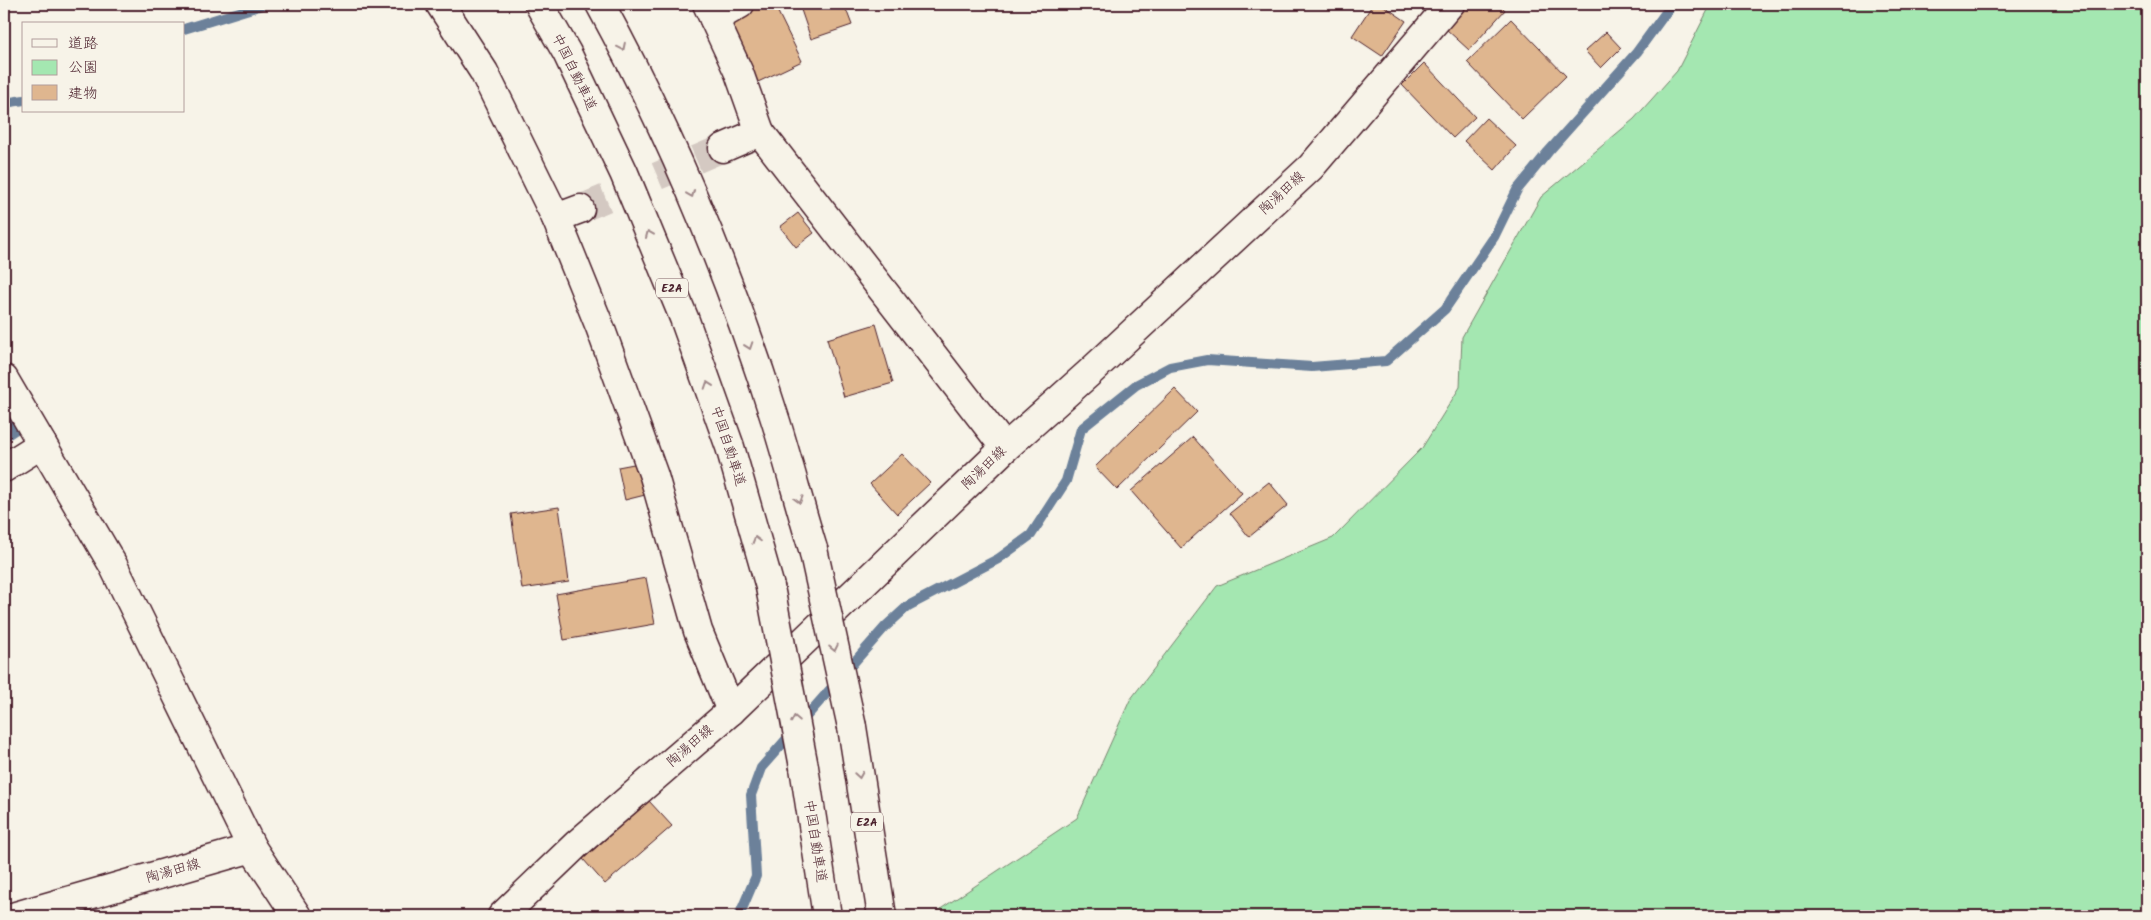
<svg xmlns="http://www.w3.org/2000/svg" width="2151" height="920" viewBox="0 0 2151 920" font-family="Kalam,'Klee One',sans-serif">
<rect width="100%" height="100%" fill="#f7f3e8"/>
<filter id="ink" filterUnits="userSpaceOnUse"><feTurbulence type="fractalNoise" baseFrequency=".02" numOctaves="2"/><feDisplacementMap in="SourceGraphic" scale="10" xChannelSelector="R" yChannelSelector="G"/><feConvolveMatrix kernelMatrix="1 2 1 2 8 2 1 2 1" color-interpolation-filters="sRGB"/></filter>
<g filter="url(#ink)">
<path fill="#a4e7b1" stroke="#77836e" d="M1711,4H2147V916H930L1077,818L1130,700L1217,586L1333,538L1422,448L1460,387L1462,337L1541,197L1634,119L1677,71Z"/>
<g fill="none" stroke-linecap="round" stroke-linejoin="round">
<g stroke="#6c819a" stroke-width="10">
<path d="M184,29L265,4"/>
<path d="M4,103L24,100"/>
<path d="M4,408L16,429L4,437"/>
<path d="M739,916L756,876L751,795L761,768L885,627L908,606L998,559L1031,535L1066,481L1081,429L1136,385L1170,367L1207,360L1312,367L1386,361L1445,309L1494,237L1517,190L1548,152L1637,52L1672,4"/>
</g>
</g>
<g fill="#dfb68f" stroke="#4a1f2b">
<path d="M762,4H774L802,61L758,82L728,20Z"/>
<path d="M799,4H844L852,25L811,39Z"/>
<path d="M1373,4H1381L1406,21L1382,56L1352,36Z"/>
<path d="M1470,4H1499L1505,10L1469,50L1446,29Z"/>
<path d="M1511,19L1566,76L1522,119L1467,62Z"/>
<path d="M1606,32L1621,48L1601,68L1585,51Z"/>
<path d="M1424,63L1475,117L1453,138L1402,85Z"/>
<path d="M1486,118L1516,146L1495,170L1464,141Z"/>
<path d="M798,213L814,233L796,247L780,227Z"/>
<path d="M876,324L893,383L844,397L827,339Z"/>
<path d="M1175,389L1197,412L1117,490L1095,467Z"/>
<path d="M1193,437L1242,493L1181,548L1131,491Z"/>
<path d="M902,454L930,483L897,514L870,484Z"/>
<path d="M639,463L645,495L625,500L618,467Z"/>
<path d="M1269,482L1288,505L1249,537L1230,513Z"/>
<path d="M559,507L569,582L522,589L511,514Z"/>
<path d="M646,578L655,624L564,640L556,594Z"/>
<path d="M649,801L672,826L605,884L583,859Z"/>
</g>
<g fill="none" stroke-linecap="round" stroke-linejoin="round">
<path stroke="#d4c9c2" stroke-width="28" stroke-dasharray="28 14" stroke-linecap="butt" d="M580,209L723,148"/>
<defs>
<g id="minor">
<path d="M440,4L484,72L556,218L600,327L654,476L698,631L731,711"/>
<path d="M707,4L739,73L760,132"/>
<path d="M714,19L740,4"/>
<path d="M723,148L760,132L1005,448"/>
<path d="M556,218L580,209"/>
<path d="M4,379L113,565L252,848"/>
<path d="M4,468L42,444"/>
</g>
<g id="secondary">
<path d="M16,916L252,848L297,916"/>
<path d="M502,916L577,844L731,711L1005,448L1088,374L1311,167L1450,4"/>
</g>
<g id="motorway">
<path d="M539,4L567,53L624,173L684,318L730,447L770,587"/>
<path d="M600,4C672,136 731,278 776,422C789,464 800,507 813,549"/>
<path d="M852,727L882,916"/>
<path d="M804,767L827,916"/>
</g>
</defs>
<use href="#minor" stroke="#4a1f2b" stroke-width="31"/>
<use href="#secondary" stroke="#4a1f2b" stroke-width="31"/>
<use href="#motorway" stroke="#4a1f2b" stroke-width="31"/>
<use href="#minor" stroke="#f7f3e8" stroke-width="28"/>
<use href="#secondary" stroke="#f7f3e8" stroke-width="28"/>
<use href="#motorway" stroke="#f7f3e8" stroke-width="28"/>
<defs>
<g id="motorway-bridge">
<path d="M813,549L852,727"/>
<path d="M770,587L804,767"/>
</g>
</defs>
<use href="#motorway-bridge" stroke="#4a1f2b" stroke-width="31" stroke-linecap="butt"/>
<use href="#motorway-bridge" stroke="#f7f3e8" stroke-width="28"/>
</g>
<defs><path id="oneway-chevron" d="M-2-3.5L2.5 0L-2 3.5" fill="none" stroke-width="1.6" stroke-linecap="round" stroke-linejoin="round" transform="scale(1.25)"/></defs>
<g stroke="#a0898a">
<use href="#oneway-chevron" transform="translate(622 47) rotate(64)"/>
<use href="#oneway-chevron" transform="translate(691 194) rotate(68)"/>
<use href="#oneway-chevron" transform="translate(649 234) rotate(-113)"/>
<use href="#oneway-chevron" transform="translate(749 346) rotate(71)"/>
<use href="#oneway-chevron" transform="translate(708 385) rotate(-109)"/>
<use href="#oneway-chevron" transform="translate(799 500) rotate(74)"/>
<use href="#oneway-chevron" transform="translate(756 540) rotate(-106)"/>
<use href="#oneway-chevron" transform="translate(834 648) rotate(78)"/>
<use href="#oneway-chevron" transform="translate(795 719) rotate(-101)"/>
<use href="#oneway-chevron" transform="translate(859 775) rotate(81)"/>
</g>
</g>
<g text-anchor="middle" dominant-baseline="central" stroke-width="4" stroke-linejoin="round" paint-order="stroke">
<g fill="#f7f3e8" stroke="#7e5f64" stroke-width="1">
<rect x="656" y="278.5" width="32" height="19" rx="4"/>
<rect x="851" y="812.5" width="32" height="19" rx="4"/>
</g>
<g font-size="12" font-weight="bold" fill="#4a1f2b">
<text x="672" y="288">E2A</text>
<text x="867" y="822">E2A</text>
</g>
<g font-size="14" fill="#4a1f2b" stroke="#f7f3e8">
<text transform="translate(574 72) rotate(64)">中国自動車道</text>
<text transform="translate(1282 193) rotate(-43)">陶湯田線</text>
<text transform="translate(728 446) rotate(72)">中国自動車道</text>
<text transform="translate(984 468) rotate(-44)">陶湯田線</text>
<text transform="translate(690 746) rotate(-41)">陶湯田線</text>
<text transform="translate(815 841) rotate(81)">中国自動車道</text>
<text transform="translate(173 871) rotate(-16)">陶湯田線</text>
</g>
</g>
<rect width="2151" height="920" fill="none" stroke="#f7f3e8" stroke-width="20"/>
<rect x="10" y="10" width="2131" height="900" fill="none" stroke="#4a1f2b" stroke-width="2" filter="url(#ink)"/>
<rect x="22" y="22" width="162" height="90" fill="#f7f3e8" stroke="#b29e9c"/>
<rect x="32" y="39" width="25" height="8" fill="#f7f3e8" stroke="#b29e9c"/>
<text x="68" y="48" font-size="15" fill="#4a1f2b">道路</text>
<rect x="32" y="60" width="25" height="15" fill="#a4e7b1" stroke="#b29e9c"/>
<text x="68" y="72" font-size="15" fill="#4a1f2b">公園</text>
<rect x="32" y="85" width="25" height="15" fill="#dfb68f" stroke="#b29e9c"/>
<text x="68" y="98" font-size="15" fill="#4a1f2b">建物</text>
</svg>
